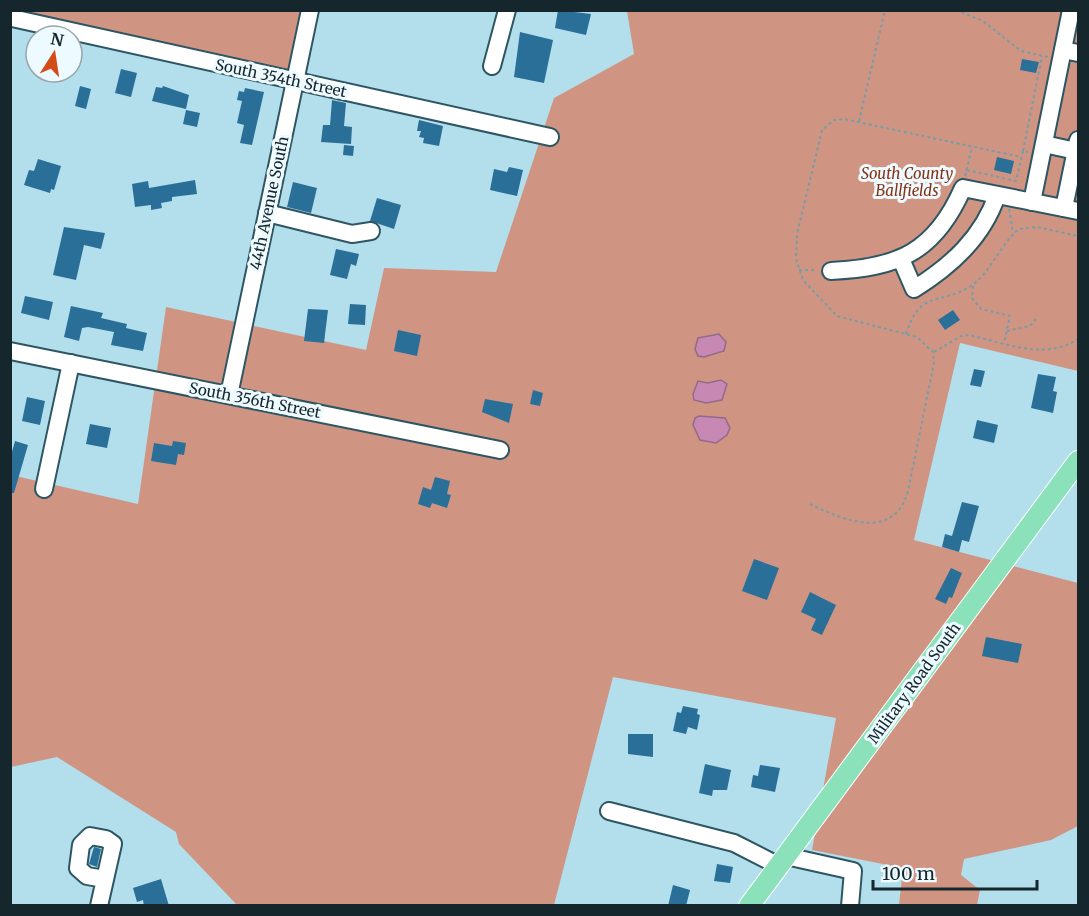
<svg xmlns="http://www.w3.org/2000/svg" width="1089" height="916" viewBox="0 0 1089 916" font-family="Merriweather,serif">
<rect width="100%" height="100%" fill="#b3dfed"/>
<g fill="#d09582">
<path d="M13,10L310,11L294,82Z"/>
<path d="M627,11H1078V371L960,343L914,540L1078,583V826L1051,840L964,859L961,875L980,890L977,905H899L903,868L812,850L836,718L613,677L554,905H237L179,844L176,832L57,757L11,767V475L138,504L166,307L366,350L384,268L496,272L554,98L634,54Z"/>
</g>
<g fill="#c788b3" stroke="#926b8a" stroke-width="1.5">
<path d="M719,334L726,342L724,351L704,357L698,356L695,349L698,338Z"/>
<path d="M721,380L727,384L722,400L706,403L694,400L693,394L698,381L708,383Z"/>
<path d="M699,416L725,418L730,428L727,435L716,443L700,440L693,425L695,418Z"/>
</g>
<g fill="#296f98">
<path d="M558,10L591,14L586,35L555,28Z"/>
<path d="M520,32L553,40L544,83L514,77Z"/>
<path d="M1022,59L1039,62L1036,73L1020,70Z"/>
<path d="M121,69L137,73L131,97L115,93Z"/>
<path d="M80,86L91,89L86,109L75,106Z"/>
<path d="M163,86L189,95L186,109L152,101L156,87L162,88Z"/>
<path d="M245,88L264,92L252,145L240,143L244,125L237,123L242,101L237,100L239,91L244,92Z"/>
<path d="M332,100L346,103L344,126L352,127L351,144L321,142L323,125H330Z"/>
<path d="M186,110L200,113L197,127L183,124Z"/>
<path d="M419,120L443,126L439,146L423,143L424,138L419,137L421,131H417Z"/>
<path d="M344,145L354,146L353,156L343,155Z"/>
<path d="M997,157L1014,161L1011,174L994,170Z"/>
<path d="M38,159L61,166L54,190L51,189L50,193L24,185L29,170L34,171Z"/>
<path d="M509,167L523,170L517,196L490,190L494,169L507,172Z"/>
<path d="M195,180L197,194L172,197V201L161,203L162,208L151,210V205L135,207L132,184L148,181L149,188Z"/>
<path d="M293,182L317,188L311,213L287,207Z"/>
<path d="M377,198L401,205L394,229L370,221Z"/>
<path d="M64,227L105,233L101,249L84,245L76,280L53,275Z"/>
<path d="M336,249L359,254L356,266L351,264L347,279L330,275Z"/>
<path d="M25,296L53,302L49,320L21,313Z"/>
<path d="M350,304L366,305L365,325L348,324Z"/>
<path d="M71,306L103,313L101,318L127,324L126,328L147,333L143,351L111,345L114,332L88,327L82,328L79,341L64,337Z"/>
<path d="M308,309L328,310L324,343L304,341Z"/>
<path d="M953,310L960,320L945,330L938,320Z"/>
<path d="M398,330L421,335L417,356L394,351Z"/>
<path d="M974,369L985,371L981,387L970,385Z"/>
<path d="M1038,374L1056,377L1053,391L1057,392L1053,413L1031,408Z"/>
<path d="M533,390L543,393L540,406L530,404Z"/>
<path d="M27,397L45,401L40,425L22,421Z"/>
<path d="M485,399L513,404L509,423L482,412Z"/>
<path d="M977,420L998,425L994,443L973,438Z"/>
<path d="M90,424L111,428L107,448L86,444Z"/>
<path d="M15,441L28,445L14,493H10V459Z"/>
<path d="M173,441L186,443L184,455L178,454L176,465L151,461L154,443L172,446Z"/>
<path d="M435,477L450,481L447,494L451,495L447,508L432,503L430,508L418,504L423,487L431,490Z"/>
<path d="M962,502L979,506L969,542L962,540L959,552L942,547L945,534L952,536Z"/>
<path d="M754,559L779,568L767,600L742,591Z"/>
<path d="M951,568L962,573L952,598L949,597L946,604L935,599Z"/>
<path d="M810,592L836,605L822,635L811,630L816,619L801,612Z"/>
<path d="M986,637L1022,644L1018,663L982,656Z"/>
<path d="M683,706L698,709L697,714L700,715L697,730L688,727L686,734L673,731L677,712L681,713Z"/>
<path d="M628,734H653V757L628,754Z"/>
<path d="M705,764L731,770L727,790H713L712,796L699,793Z"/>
<path d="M760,765L780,768L775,792L751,787L753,775L758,776Z"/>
<path d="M94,847L101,849L97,867L89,864Z"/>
<path d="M717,864L733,867L730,883L714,881Z"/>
<path d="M161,879L169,906H144L143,900L137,902L133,888Z"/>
<path d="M673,885L690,890L686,906H668Z"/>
</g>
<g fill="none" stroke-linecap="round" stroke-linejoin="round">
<defs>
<g id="minor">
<path d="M12,18L550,137"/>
<path d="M1063,50L1078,53"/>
<path d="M492,66L507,10"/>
<path d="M1044,144L1076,151"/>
<path d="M1032,202L1071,10"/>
<path d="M1064,208L1078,140"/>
<path d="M267,213L352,234L371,231"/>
<path d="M901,259L914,289C951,266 983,237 997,195"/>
<path d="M831,271C898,268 935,252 963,188L1078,211"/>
<path d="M10,351L500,450"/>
<path d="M229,395L310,10"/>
<path d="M44,489L71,363"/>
<path d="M609,811L734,843L779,866"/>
<path d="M786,856L853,871L850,906"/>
<path d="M99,906L113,844L106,839L90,836L81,845L78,868L87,876L105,879"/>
</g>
<path id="major" d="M749,906L1078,461"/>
</defs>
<use href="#minor" stroke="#2d5662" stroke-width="20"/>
<use href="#major" stroke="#fff" stroke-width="22"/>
<g stroke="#799ba6" stroke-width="2" stroke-dasharray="3 3" stroke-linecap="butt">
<path d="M956,10L983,21L1021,51L1048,57"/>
<path d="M859,121L885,10"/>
<path d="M1023,151L1042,56"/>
<path d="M967,170L1016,181L1023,151L1028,152"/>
<path d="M965,176L972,147"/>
<path d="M1009,209L1013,233"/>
<path d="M799,270H817"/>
<path d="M973,286L972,298L981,309L1010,316L1004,343"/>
<path d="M1007,331L1030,326L1036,319"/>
<path d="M906,334C921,287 940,307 972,285C992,271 1000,244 1019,229L1037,227L1078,236"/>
<path d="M934,352L961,336L969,335C1005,343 1045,361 1078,339"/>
<path d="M810,504C843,520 894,542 908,491L934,363L933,352L917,337L837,316L803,280L796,259L797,234L822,130L834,120L844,119L1021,157"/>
</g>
<use href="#minor" stroke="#fff" stroke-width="16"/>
<use href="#major" stroke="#8be2ba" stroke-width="20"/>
</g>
<g text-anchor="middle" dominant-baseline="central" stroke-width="6" stroke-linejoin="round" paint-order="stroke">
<g font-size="15" fill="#15262c" stroke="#edfaff">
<text transform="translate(281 78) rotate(12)">South 354th Street</text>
<text transform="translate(269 203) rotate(-78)">44th Avenue South</text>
<text transform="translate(255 400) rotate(11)">South 356th Street</text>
<text transform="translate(914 683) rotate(-54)">Military Road South</text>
</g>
<g font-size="15" font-style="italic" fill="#863111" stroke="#edfaff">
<text x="907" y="173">South County<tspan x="907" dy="17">Ballfields</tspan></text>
</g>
</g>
<rect width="1089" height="916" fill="none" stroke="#15262c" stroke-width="24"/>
<g transform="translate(54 54) rotate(12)"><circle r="28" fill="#edfaff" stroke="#97a5ab" stroke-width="1.5"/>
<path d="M0-4.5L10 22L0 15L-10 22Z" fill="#d34c17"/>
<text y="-9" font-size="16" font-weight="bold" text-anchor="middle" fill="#15262c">N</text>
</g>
<path d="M873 880v9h164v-9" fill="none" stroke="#15262c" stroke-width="3"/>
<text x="882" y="880" font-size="18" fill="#15262c" stroke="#edfaff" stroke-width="4.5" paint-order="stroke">100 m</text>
</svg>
